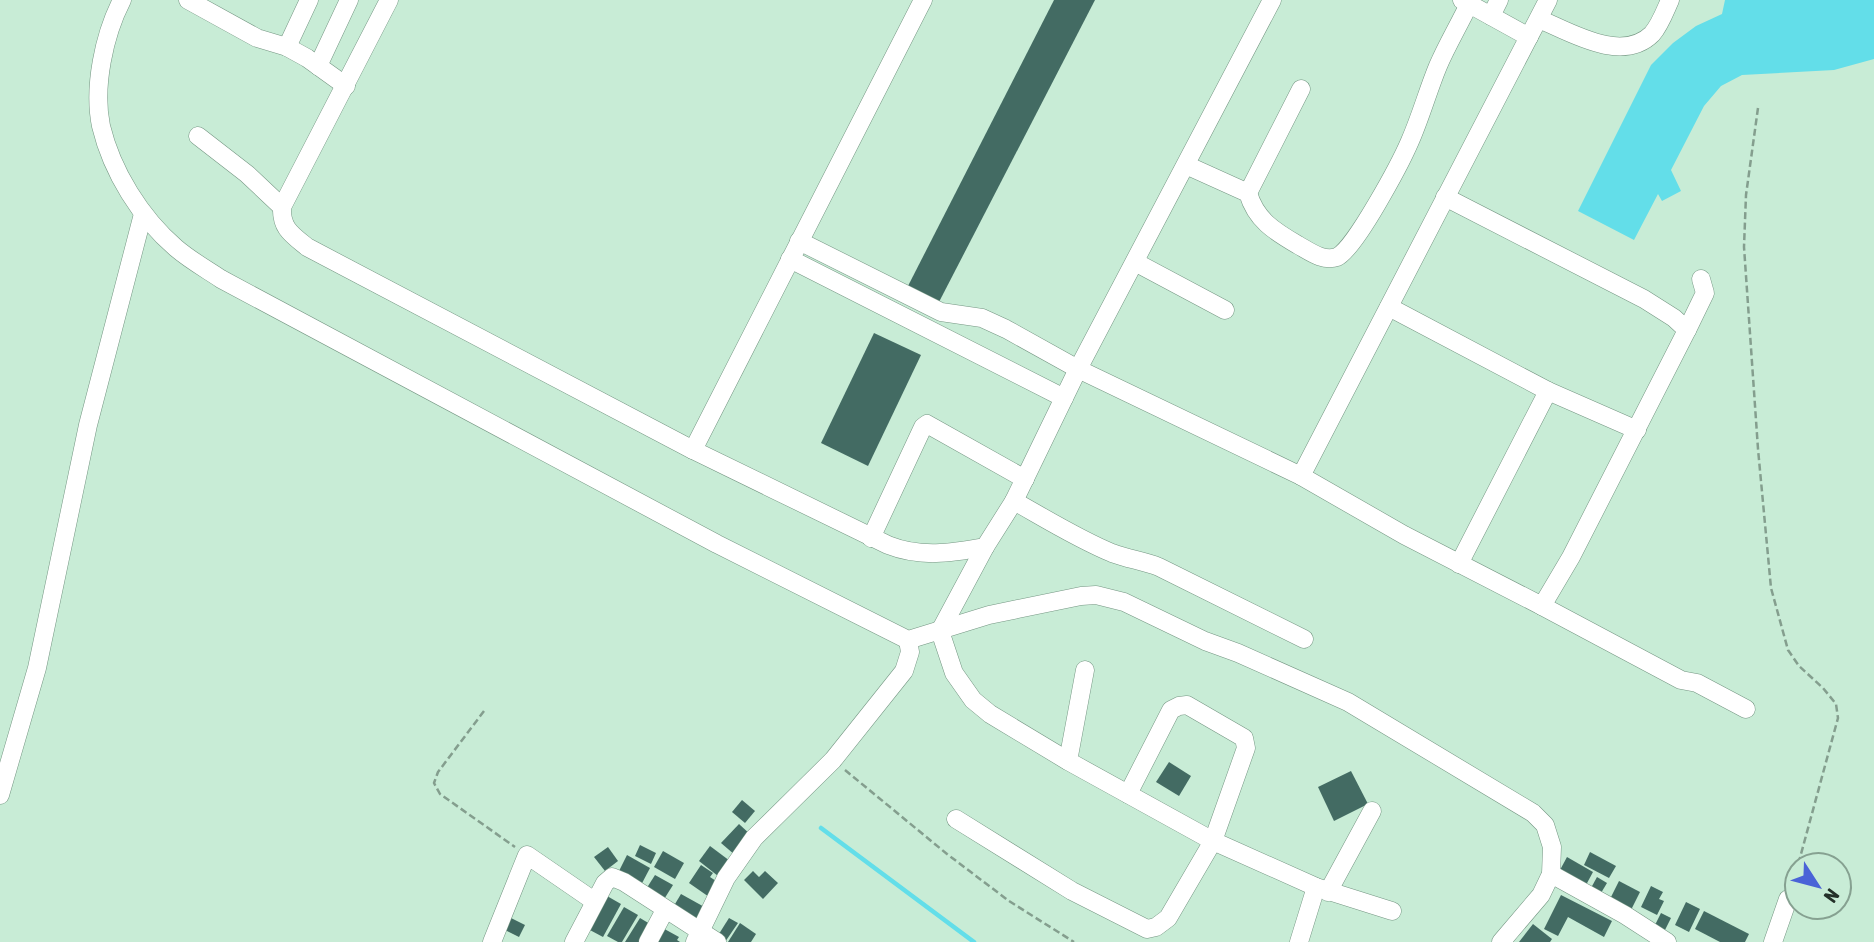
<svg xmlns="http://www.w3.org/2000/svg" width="1874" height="942" viewBox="0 0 1874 942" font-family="'Asap Condensed',sans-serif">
<rect width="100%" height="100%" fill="#c8ecd6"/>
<path fill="#63dee9" d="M1725,0H1874V59L1834,70L1742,75L1721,86L1704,106L1671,170L1681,191L1662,201L1658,194L1634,240L1578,211L1651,65L1673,43L1696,26L1722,14Z"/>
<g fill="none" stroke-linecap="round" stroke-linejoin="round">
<path stroke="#63dee9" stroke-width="4.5" d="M821,828L974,942"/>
</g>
<g fill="#436b63">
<path d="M1054,0H1095L939,302L908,286Z"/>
<path d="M874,333L921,355L868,466L821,443Z"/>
<path d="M1169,762L1191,776L1179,796L1156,782Z"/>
<path d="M1351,771L1368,804L1334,821L1318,787Z"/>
<path d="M742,800L755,811L745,823L732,812Z"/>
<path d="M739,824L752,836L735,855L721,843Z"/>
<path d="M640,845L656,853L651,864L635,856Z"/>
<path d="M710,846L730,861L718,876L699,861Z"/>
<path d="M608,847L618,861L605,871L594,857Z"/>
<path d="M663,851L684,863L675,879L654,867Z"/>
<path d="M1590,852L1616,866L1609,878L1584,865Z"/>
<path d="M627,855L650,868L640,887L617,875Z"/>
<path d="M1567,857L1593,872L1586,885L1560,870Z"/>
<path d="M701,865L713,873L710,877L722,885L712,899L689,883Z"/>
<path d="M753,871L759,877L765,871L778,883L763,899L744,880Z"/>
<path d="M655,875L673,885L661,904L643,894Z"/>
<path d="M1597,877L1607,883L1601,893L1591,888Z"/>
<path d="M1619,881L1640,892L1631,910L1610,899Z"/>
<path d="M1651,886L1663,892L1659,899L1664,901L1657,915L1641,907Z"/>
<path d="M681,894L708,909L700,924L672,909Z"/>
<path d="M1561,895L1612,921L1604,937L1568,917L1558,936L1544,929Z"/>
<path d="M607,896L621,904L603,937L588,929Z"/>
<path d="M1686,902L1700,909L1689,932L1675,925Z"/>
<path d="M624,907L638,915L622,942H618L607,936Z"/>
<path d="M1704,911L1749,934L1745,942H1720L1695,929Z"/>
<path d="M1661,913L1671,918L1665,930L1655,925Z"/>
<path d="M509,917L525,925L519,937L503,929Z"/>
<path d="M640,918L655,927L646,942H625Z"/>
<path d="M729,918L738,923L725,942L717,937Z"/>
<path d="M740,923L756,934L751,942H728Z"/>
<path d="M1533,924L1552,939L1550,942H1519Z"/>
<path d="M659,926L679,937L677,940L680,942H656Z"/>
</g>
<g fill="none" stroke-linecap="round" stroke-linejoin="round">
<defs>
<g id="minor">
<path d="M122,0C104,35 93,87 101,126C112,172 141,218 176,248C190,260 206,269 221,279L717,544L908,640L989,615L1081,596L1096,595L1124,602L1205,641L1238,653L1348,702L1533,813L1545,825L1552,847L1551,874L1541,895L1501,942"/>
<path d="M188,0L257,38L287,47L307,58L346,86"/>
<path d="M389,0L282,207C281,228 291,234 307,247L693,450L888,545C921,558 951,553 985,547L1014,501L1078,369L1272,0"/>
<path d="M1462,0L1529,37"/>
<path d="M1491,16L1499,0"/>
<path d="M1539,19C1570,32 1622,64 1652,34C1660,25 1665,11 1670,0"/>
<path d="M287,47L309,0"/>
<path d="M318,66L349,0"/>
<path d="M198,136L247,174L282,207"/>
<path d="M1186,165L1248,193C1256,220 1274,231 1298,245C1309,251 1323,262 1337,257C1355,249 1401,162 1410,141C1421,116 1428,90 1438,66C1447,45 1459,25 1469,4"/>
<path d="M1248,193L1301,89"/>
<path d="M799,241L941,312L982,318L1006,329L1078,369L1301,476L1548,0"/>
<path d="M790,259L1064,398"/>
<path d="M1135,262L1225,310"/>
<path d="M1389,307L1548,391L1637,430"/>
<path d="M1687,330L1705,293L1701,279"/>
<path d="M693,450L923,0"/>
<path d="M1301,476L1404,535L1542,606L1571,557L1687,330L1674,318L1644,299L1445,197"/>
<path d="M1014,501C1046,519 1078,539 1112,553C1128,559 1144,561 1159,567L1304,639"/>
<path d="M871,538L923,427L927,424L1025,479"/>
<path d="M985,547L940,631L954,673L973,700L990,714L1068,761L1213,841L1316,887L1392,911"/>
<path d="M1459,564L1548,391"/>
<path d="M1542,606L1681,680L1697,683L1746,709"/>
<path d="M1068,761L1085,670"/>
<path d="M0,795L37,668L88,425L143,214"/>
<path d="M956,819L1072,891L1147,929L1156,927L1168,918L1213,841L1246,748L1244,738L1187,705L1179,706L1171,710L1128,794"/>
<path d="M1551,874L1625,915L1667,942"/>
<path d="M1328,892L1372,811"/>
<path d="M492,942L527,855L594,901"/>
<path d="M574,942L605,883L612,877L624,882L717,942"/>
<path d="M648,942L665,910"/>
<path d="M695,942L726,878L754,838L833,760L904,671L910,652L908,640"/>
<path d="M1299,942L1316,887"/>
<path d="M1773,942L1788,899"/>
</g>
</defs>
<use href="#minor" stroke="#759683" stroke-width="19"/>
<g stroke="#849e8e" stroke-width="2.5" stroke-dasharray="7 3.5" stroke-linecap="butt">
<path d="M1758,108L1746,195L1744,247L1758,449L1771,588L1788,650L1799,666L1823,688L1836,704L1838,718L1798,865"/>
<path d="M484,711L438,772L434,783L440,794L515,847"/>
<path d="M845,770L947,854L1009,901L1074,942"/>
<path d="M1792,885L1797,868"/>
</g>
<use href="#minor" stroke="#fff" stroke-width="18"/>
</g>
<g transform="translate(1818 886) rotate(126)"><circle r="33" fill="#c8ecd6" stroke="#86a191" stroke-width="2"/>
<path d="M0-5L12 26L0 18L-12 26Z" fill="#4a63d7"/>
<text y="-10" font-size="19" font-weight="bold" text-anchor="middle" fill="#243129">N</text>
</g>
</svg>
